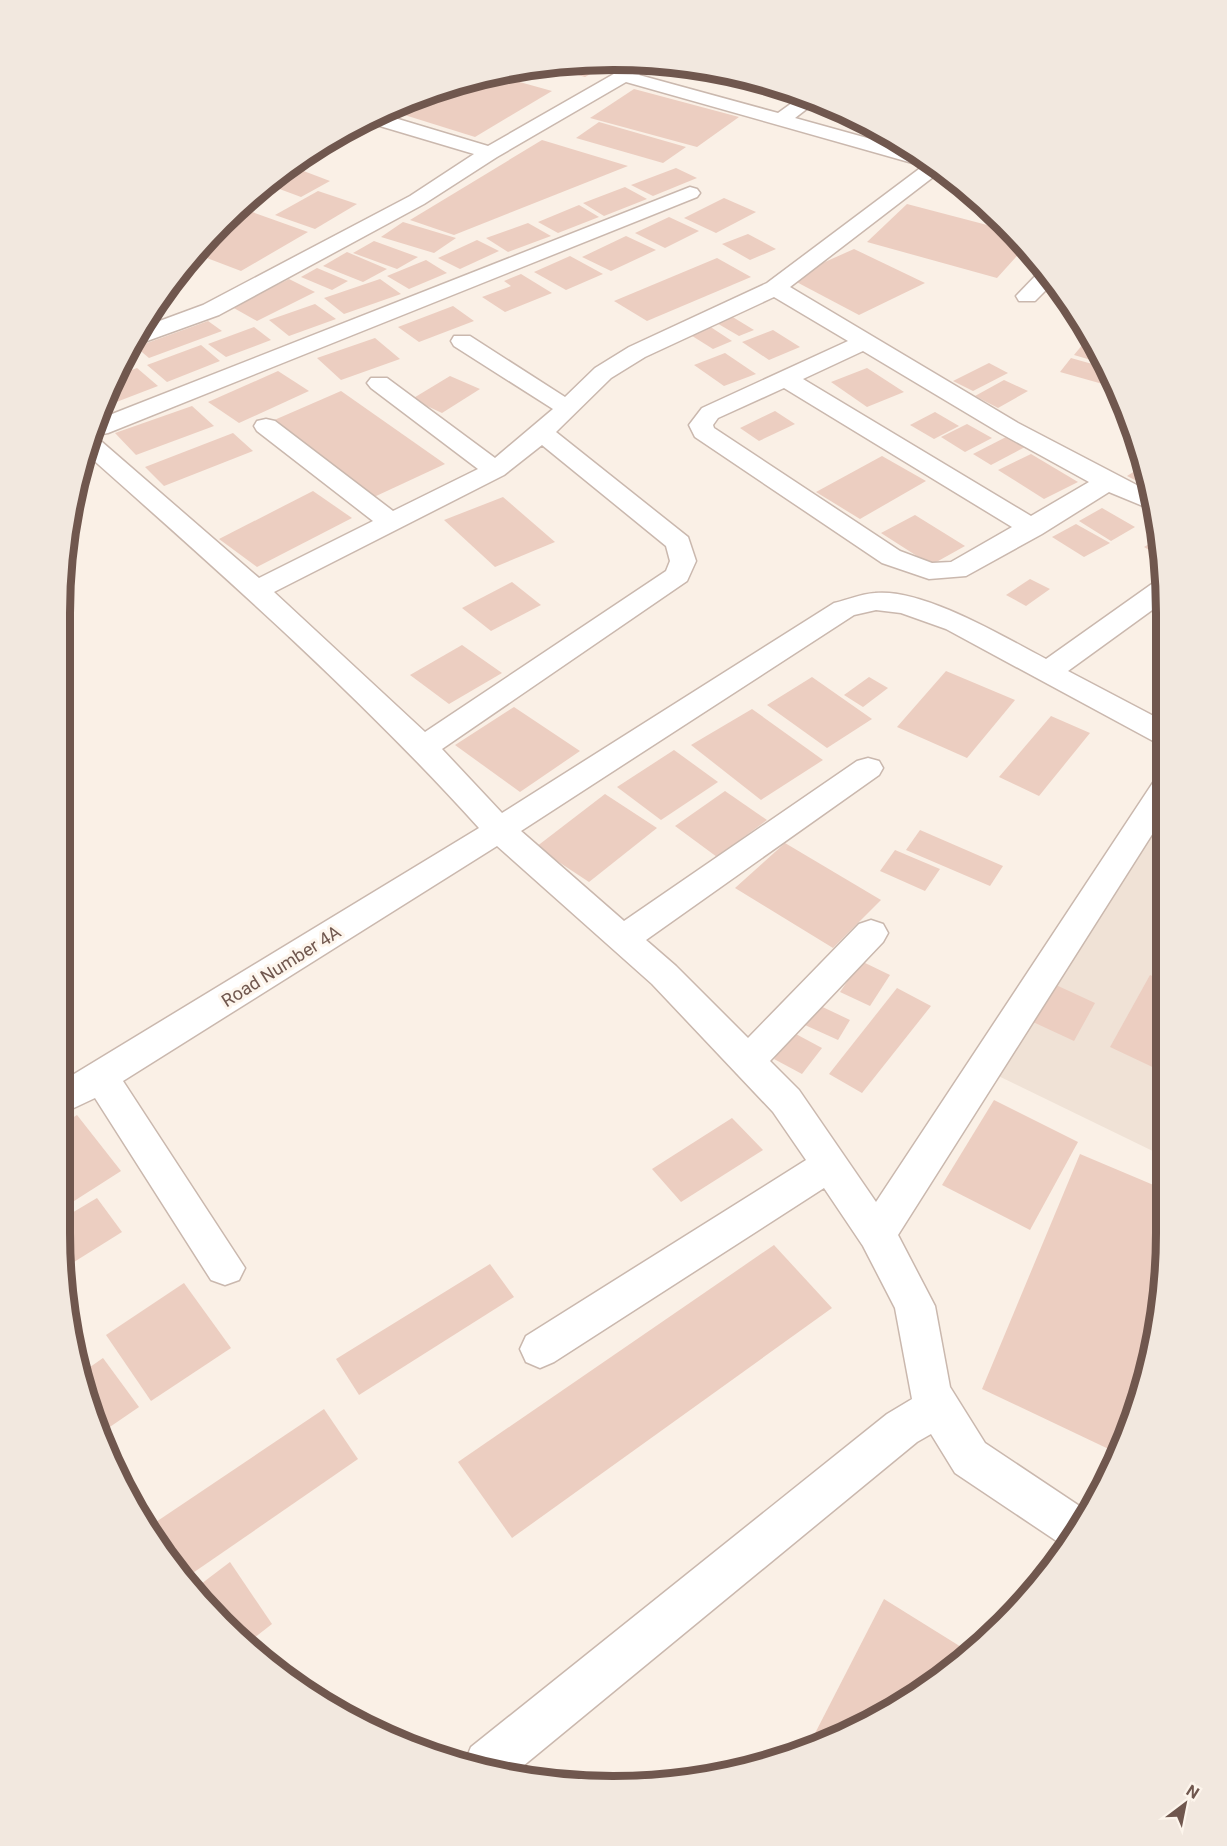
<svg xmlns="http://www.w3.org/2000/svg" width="1227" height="1846" viewBox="0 0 1227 1846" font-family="Roboto,sans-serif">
<rect width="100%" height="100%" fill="#faf0e6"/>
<path fill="#f0e2d6" d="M1165,789L1163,1156L982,1068Z"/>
<g fill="#eccec1">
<path d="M578,61L603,67L585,77L546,66Z"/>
<path d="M495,75L552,91L475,137L395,112L423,97L471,79Z"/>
<path d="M634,89L739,117L697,147L590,118Z"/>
<path d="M599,122L686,147L663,163L576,138Z"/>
<path d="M542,140L628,166L454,235L410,220Z"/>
<path d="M293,167L330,181L301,197L266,184Z"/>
<path d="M676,168L697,178L653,196L631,185Z"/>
<path d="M625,187L647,199L604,216L583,203Z"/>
<path d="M318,191L357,204L315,229L275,215Z"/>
<path d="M724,198L756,212L716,233L684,218Z"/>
<path d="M907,204L1010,231L1025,247L997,278L867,242Z"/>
<path d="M579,205L599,217L558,233L538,222Z"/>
<path d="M241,208L308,232L241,271L199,255L190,259L198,248Z"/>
<path d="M669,217L699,231L665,248L635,233Z"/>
<path d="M403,222L456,238L434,253L381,237Z"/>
<path d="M528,223L551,236L508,252L486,238Z"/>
<path d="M748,234L776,249L750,260L722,244Z"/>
<path d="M626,236L656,250L611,271L582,257Z"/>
<path d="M477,240L499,251L460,269L438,258Z"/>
<path d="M374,241L418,257L397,269L353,253Z"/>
<path d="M854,249L925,283L859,315L789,278Z"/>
<path d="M347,252L387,269L363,282L323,266Z"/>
<path d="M570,256L603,274L566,290L534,272Z"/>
<path d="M717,258L751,277L647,321L614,301Z"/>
<path d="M426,260L447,273L409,289L387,276Z"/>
<path d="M317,268L348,281L332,290L301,277Z"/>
<path d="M521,274L552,293L505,312L482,297L511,286L504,281Z"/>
<path d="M289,279L315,292L257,321L232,307Z"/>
<path d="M380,279L401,294L344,314L324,298Z"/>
<path d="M315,304L336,319L289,336L269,320Z"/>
<path d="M453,306L474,321L419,342L398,327Z"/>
<path d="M731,316L754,330L739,336L715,322Z"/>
<path d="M208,321L222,331L149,358L136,347Z"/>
<path d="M709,326L732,341L713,349L689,334Z"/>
<path d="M254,327L271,340L226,357L208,344Z"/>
<path d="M773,330L800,347L769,360L742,342Z"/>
<path d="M375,338L400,359L341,380L317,358Z"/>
<path d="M1083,344L1097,348L1108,365L1074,355Z"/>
<path d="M201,345L220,361L167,382L147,365Z"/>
<path d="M725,353L756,374L724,386L694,365Z"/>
<path d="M127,354L136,362L117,369Z"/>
<path d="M1071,358L1110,369L1117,388L1060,372Z"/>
<path d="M989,363L1008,373L973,391L953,381Z"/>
<path d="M137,368L158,386L106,406L115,376Z"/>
<path d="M867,368L904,392L867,407L831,382Z"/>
<path d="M278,371L309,391L239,423L208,402Z"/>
<path d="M450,376L480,389L442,413L412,399Z"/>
<path d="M1004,380L1028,391L998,408L975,396Z"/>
<path d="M341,391L445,464L374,497L272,421Z"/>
<path d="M192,406L214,426L136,455L115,433Z"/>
<path d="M775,411L795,424L759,441L740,428Z"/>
<path d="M935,412L959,426L934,439L910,425Z"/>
<path d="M967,424L992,438L965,452L941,437Z"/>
<path d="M233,433L253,451L164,486L145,467Z"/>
<path d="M1006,437L1025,447L991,465L973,454Z"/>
<path d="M1031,454L1078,482L1044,499L998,470Z"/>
<path d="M882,456L926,481L860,519L816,492Z"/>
<path d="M1146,464L1148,471L1151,488L1127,476Z"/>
<path d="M313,491L352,518L257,567L219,539Z"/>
<path d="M503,497L555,542L495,567L444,520Z"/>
<path d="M1102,508L1135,527L1111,541L1079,521Z"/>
<path d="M915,515L965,546L931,565L881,533Z"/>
<path d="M1076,524L1110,543L1084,557L1052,537Z"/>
<path d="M1159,538L1160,540L1163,558L1144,547Z"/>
<path d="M1030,579L1050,589L1026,606L1006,595Z"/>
<path d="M512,582L541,605L491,631L462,608Z"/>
<path d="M462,645L502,673L449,704L410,675Z"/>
<path d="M946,671L1015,700L967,758L897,727Z"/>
<path d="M812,677L872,719L827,748L767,705Z"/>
<path d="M869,677L888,688L863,707L844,695Z"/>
<path d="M514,707L580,751L520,792L455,745Z"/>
<path d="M752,709L823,760L761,800L691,745Z"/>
<path d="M1051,716L1090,733L1039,796L999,777Z"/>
<path d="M674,750L718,782L661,820L617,787Z"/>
<path d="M725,791L767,820L717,857L675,826Z"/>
<path d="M605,794L657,828L589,882L536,847Z"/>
<path d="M920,830L1003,866L990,886L906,850Z"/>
<path d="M785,843L881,900L833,948L735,888Z"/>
<path d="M895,850L940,869L925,891L880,871Z"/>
<path d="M861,961L890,975L870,1006L840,992Z"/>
<path d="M1150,975L1164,981L1163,1072L1110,1047Z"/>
<path d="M1056,985L1095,1003L1074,1041L1033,1022Z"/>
<path d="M897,988L931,1006L862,1093L829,1074Z"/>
<path d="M810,1001L850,1020L838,1040L796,1021Z"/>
<path d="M794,1033L822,1048L802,1074L774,1059Z"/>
<path d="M994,1100L1078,1142L1030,1230L942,1185Z"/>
<path d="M77,1115L121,1171L60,1210L61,1125Z"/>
<path d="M732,1118L763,1150L681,1202L652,1169Z"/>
<path d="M1080,1154L1163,1189L1162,1305L1117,1453L982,1389Z"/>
<path d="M97,1198L122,1232L66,1267L60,1220Z"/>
<path d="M774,1245L832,1308L512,1538L458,1462Z"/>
<path d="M490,1264L514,1297L359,1395L336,1359Z"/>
<path d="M184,1283L231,1348L151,1401L106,1335Z"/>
<path d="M103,1358L139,1407L101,1433L89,1410L83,1372Z"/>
<path d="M324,1409L358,1459L187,1577L153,1540L147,1528Z"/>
<path d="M230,1562L272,1624L249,1642L197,1587Z"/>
<path d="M884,1599L966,1650L891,1712L809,1745Z"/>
</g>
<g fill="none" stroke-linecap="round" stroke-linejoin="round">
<defs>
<g id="minor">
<path d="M633,63L654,64L639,75L778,113L803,95L817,101L795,118L914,151L941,171L790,287L1018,423L1152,493L1155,511L1109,492L1042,534L966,576L929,579L882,563L695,437L689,425L702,408L848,341L774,297L645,357L611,378L556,432L688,537L696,561L687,581L442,749L502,813L834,603C847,600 861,594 875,593C923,588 1004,637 1046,659L1156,581L1166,579V600L1068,671L1165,722V745L1155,742L946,629L901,613L876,610L854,615L521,831L624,921L857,761L868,758L879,761L883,768L879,775L646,940L676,966L748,1038L859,924L871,920L883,924L888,933L883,942L770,1061L799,1090L876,1202L1154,781L1165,778V814L898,1235L935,1306L950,1387L985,1443L1087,1511L1064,1546L955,1473L931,1434L917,1442L517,1771L466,1759L471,1747L887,1414L912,1399L895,1308L863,1246L824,1188L554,1362L540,1368L526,1362L520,1349L526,1336L806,1160L773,1112L652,984L497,846L123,1081L245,1268L239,1280L225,1285L211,1280L95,1098L61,1114V1082L479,828C359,695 224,576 90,457L95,440L102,442L259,578L373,521L257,431L254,426L257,421L266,419L275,421L393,511L478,469L371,388L367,383L371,378H387L495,458L553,409L454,346L451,341L454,336H470L565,397L595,368L629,347L767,283L923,166L626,82L497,157L424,204L219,315L147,341L135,342L146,326L203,305L410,196L474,154L363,121L378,113L488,146ZM863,351L1000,433L1089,482L1031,516L803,379ZM784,388L1012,527L951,562L932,563L900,551L714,428L713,425L718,418ZM542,445L666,546L670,561L666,571L425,732L274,592L504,475Z"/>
<path d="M690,187L697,189L700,193L697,197L108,433L97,435L102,418Z"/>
<path d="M1042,269H1045L1055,281L1035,301H1019L1016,296Z"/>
</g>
</defs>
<use href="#minor" stroke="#cab8ae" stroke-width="3"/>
<use href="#minor" fill="#fff" fill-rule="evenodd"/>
</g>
<g text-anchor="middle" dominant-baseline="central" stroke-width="6" stroke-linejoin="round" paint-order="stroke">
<g font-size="18" fill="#70574e" stroke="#fdf5ec">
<text transform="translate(281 966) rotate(-32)">Road Number 4A</text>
</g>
</g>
<path d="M0 0H1227V1846H0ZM613 70H613A543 543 0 0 1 1156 613V1233A543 543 0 0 1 613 1776H613A543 543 0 0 1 70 1233V613A543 543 0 0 1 613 70Z" fill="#f2e8df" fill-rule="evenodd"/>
<path fill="none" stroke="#70574e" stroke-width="8" d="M613 70H613A543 543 0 0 1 1156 613V1233A543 543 0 0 1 613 1776H613A543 543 0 0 1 70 1233V613A543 543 0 0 1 613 70Z"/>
<g transform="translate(1185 1804) rotate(32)" stroke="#fdf5ec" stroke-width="4.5" paint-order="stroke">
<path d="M0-4.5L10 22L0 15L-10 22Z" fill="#70574e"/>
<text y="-9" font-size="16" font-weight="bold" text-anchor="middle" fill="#70574e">N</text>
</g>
</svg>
